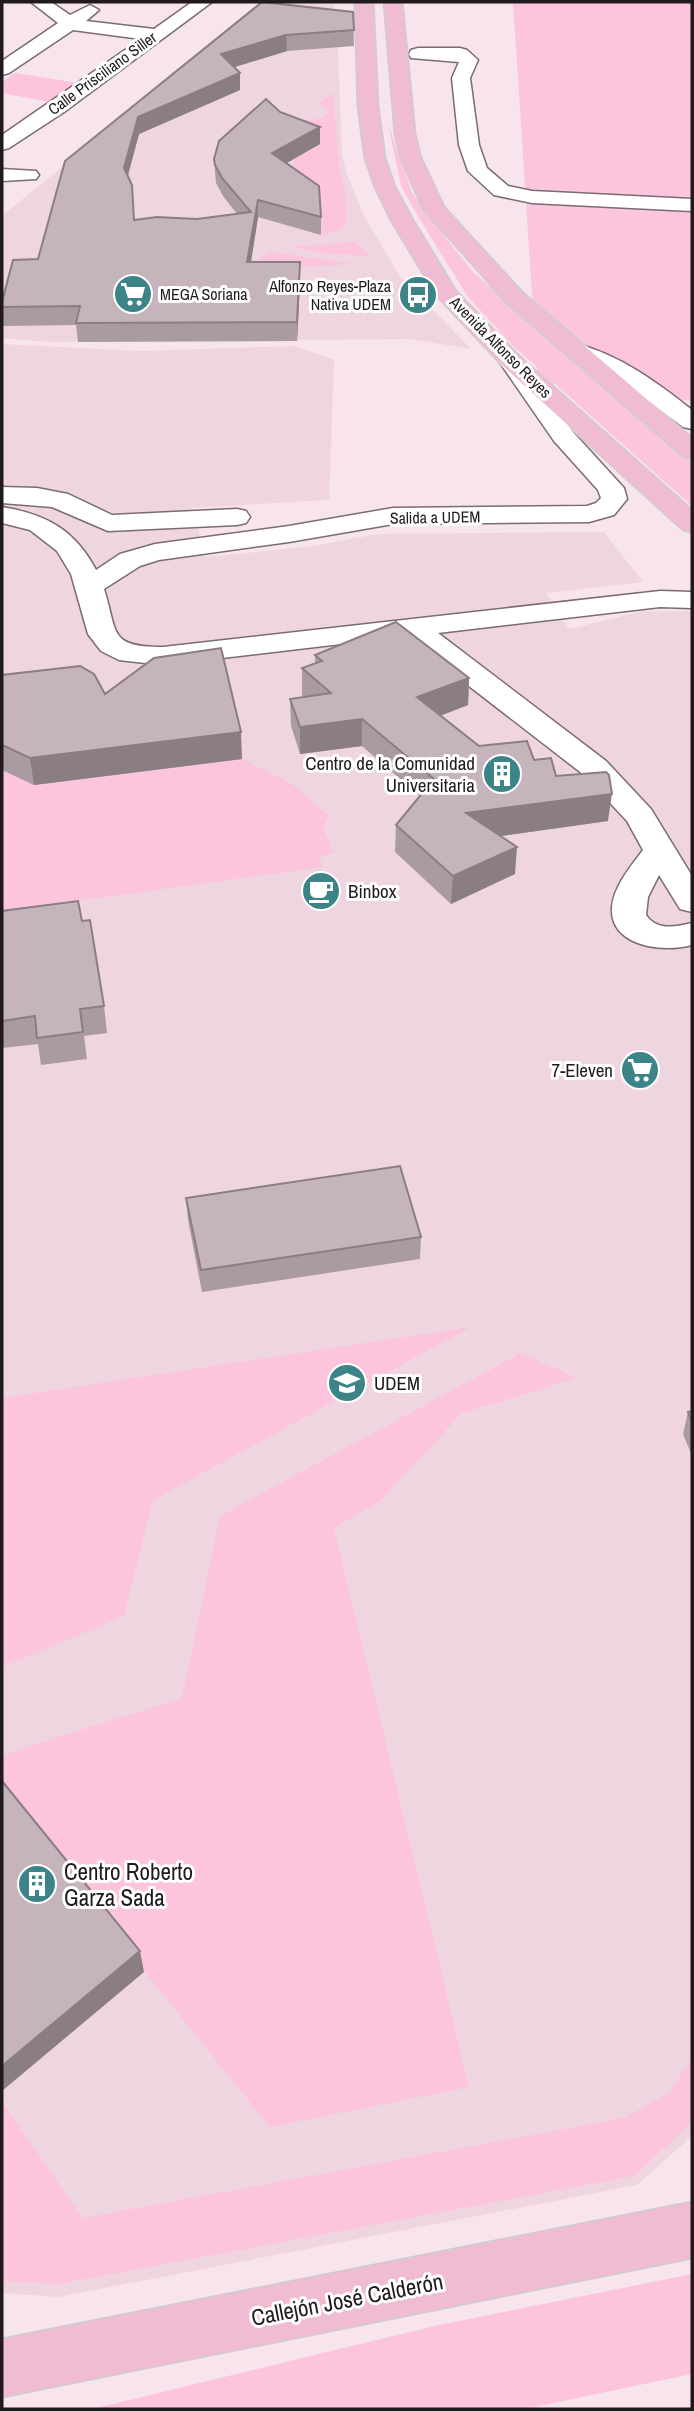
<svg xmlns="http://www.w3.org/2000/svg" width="694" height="2411" viewBox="0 0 694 2411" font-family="'Archivo Narrow',sans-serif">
<rect width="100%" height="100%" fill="#f7e4ec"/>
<g fill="#efd5e0">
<path d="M264,2H334L337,26L342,155L348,177L364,216L399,275L471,349L411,339L48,342L2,338V216Z"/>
<path d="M2,344L142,351L295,346L334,360L329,500L191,508L207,557L314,546L377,534L604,532L643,582L546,593L569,629L644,611H692V2136L637,2185L58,2297L2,2293Z"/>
</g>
<g fill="#fcc5dd">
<path d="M513,2H692V401L610,391L692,463V506L555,384L538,382L537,367L513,346L468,297L419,218L401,186L388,124L412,192L430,218L473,272L534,325Z"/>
<path d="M15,73L79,83L55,103L2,93V82Z"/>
<path d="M333,93L339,165L345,191L346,226L323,236L290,173L295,159L321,144L294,134L295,120L318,119L330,113L329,110L319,103Z"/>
<path d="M354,242L373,257L315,252L293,247Z"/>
<path d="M272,252L355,264L299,267L251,262Z"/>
<path d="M242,759L291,783L329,816L323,828L334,853L319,857L324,867L2,911V770Z"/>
<path d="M471,1327L153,1500L124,1616L2,1667V1398Z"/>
<path d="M521,1353L577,1378L462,1413L380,1501L334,1528L469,2087L270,2127L85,1898L2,1965V1755L182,1698L220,1516Z"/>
<path d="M692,2058V2122L634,2176L58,2284L2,2281V2102L83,2218L624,2118L669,2093Z"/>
<path d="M692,2274V2374L525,2409H92L434,2326Z"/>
</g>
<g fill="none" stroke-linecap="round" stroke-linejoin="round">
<defs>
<g id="minor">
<path d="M31,2H51L70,15L90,5L99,10L86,21L154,29L192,2H212L64,112L9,148L2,150V135L141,39L73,30L9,73L2,75V61L58,23Z"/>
<path d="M418,48H460L467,50L478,60L470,78L479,145L487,168L508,186L532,191L692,199V211L532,203L494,195L468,171L459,145L452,78L459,62L411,58L409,54L411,50Z"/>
<path d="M2,169L36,171L39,175L36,179L2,181Z"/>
<path d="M577,344C620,355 658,383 692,410V429L683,427L629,386L569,356L565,351L569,346Z"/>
<path d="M510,353L518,355L572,431L624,488L627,499L614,515L589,522L393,524L289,542L159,560L140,566L104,589C118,633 108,647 163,647L660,591L692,592V608L660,607L438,633L606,761L651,809L692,876V912L680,909L659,875L648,897L646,915C657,931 675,927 692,923V945C664,953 609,947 612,907C614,886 631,866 643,850L627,821L584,775L425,652L409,636L163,665L119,660L101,651L88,634L71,574L57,551L30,530L2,523V507C46,514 75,530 96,570L120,554L155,544L289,526L393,508L587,506L596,503L601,498L598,490L554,441L498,360L502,355Z"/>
<path d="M2,487L37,488L68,494L112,515L237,509L246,511L250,517L246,523L237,525L108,531L52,507L2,503Z"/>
</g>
<g id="major">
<path d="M355,2H373L378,106L385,158L395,187L413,220L456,291L518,355L692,510V532L683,530L502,365L436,295L391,220L375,187L365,158L358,106Z"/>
<path d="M384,2H402L415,134L421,158L444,207L523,293L692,438V459L683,456L507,303L423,209L401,158L395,134Z"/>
<path d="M692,2202V2258L2,2397V2339Z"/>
</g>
</defs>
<use href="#minor" stroke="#7b6b72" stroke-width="3"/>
<use href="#major" stroke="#cecdcd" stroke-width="3"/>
<use href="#minor" fill="#fff" fill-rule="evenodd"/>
<use href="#major" fill="#efbcd4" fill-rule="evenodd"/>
</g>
<g fill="#a99ba1">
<path d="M262,2L353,12L354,46L287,51L234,67L240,73V90L139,134L128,176L134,220L197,219L237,214L223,196L216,183L214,159L280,112L320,144L286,163L321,217V235L258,217L251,262L300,280L297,341L78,342L76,325L3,326L2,302L38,259L65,161Z"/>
<path d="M315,655L469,678L468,705L440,716L479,746L534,760L556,776L608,821L501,836L515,874L451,904L395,852L396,825L420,796L362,746L300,754L291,726L290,699L304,697L302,695V668L315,664Z"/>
<path d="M2,675L105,694L242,759L34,785L2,770Z"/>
<path d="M2,911L82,921L104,1006L107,1033L84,1036L87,1059L41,1065L38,1044L2,1048Z"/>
<path d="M186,1198L421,1237L420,1259L202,1292L188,1220Z"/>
<path d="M692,1411V1456L683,1434L688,1412Z"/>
</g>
<g fill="#8a7e83">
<path d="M286,35L287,51L222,71L221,54Z"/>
<path d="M240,73V90L139,134L125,185L124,168L138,117Z"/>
<path d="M320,127V144L273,171L272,153Z"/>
<path d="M258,200V217L248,280L247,262Z"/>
<path d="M300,262V280L297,341V322Z"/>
<path d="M469,678L468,705L416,725L417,697Z"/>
<path d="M362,719V746L300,754V727Z"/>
<path d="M241,732L242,759L34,785L30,758Z"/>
<path d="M612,794L608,821L465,841L466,813Z"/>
<path d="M517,847L515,874L451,904L453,876Z"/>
<path d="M140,1951L144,1972L2,2091V2066Z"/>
</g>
<g fill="#c5b4bb" stroke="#8a7e83" stroke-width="2">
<path d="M262,2L353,12L354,30L286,35L221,54L240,73L138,117L124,168L132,185L134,220L157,217L197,219L251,212L222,178L215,165L214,159L219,141L266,99L280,112L320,127L272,153L319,186L321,217L258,200L247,262H300L297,322L76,323L80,306L2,307V302L13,260L38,259L65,161Z"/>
<path d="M396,622L469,678L417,697L479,746L527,741L534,760L551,758L556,776L606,772L609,775L612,794L466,813L517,847L453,876L396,825L434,779L362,719L300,727L290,699L331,693L302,668L322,661L315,655Z"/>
<path d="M221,648L241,732L30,758L2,745V675L80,666L94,674L105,694L154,658Z"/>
<path d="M78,901L82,921L90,920L104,1006L80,1009L83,1032L37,1038L35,1016L2,1021V911Z"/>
<path d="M400,1166L421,1237L201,1270L186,1198Z"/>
<path d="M692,1411V1423L688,1412Z"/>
<path d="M2,1781L140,1951L2,2066Z"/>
</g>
<defs>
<symbol id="supermarket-disc" viewBox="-11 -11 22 22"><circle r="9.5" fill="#3c8488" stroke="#fff"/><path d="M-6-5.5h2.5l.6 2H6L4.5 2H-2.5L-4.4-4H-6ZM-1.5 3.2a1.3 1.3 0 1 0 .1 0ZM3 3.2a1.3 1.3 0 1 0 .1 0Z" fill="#fff"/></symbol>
<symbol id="bus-disc" viewBox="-11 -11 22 22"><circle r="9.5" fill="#3c8488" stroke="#fff"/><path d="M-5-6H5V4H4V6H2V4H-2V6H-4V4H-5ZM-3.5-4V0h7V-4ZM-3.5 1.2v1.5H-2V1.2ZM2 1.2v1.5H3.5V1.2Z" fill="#fff"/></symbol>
<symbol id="building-disc" viewBox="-11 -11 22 22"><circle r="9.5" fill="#3c8488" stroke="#fff"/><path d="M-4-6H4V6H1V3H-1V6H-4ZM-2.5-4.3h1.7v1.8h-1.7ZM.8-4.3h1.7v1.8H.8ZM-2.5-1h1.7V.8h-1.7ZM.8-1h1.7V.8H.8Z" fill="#fff"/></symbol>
<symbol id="cafe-disc" viewBox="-11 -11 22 22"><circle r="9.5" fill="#3c8488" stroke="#fff"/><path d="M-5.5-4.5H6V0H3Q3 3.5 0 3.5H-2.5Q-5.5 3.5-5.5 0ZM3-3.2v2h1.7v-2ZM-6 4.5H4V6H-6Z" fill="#fff"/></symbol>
<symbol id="university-disc" viewBox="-11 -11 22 22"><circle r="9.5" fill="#3c8488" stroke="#fff"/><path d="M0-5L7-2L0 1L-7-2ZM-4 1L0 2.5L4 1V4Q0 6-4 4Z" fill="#fff"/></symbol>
</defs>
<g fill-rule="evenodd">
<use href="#supermarket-disc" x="111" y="272" width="44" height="44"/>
<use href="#bus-disc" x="396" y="273" width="44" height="44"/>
<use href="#building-disc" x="480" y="752" width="44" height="44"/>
<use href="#cafe-disc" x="299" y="869" width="44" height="44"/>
<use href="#supermarket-disc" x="618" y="1048" width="44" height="44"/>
<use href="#university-disc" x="325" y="1361" width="44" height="44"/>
<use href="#building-disc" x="15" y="1862" width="44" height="44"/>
</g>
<g text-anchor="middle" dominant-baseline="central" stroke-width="6" stroke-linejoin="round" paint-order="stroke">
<g font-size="16" fill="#201a1d" stroke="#fff">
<text transform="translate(102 73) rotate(-36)">Calle Prisciliano Siller</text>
<text transform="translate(501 347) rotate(45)">Avenida Alfonso Reyes</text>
<text transform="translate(435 517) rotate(-1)">Salida a UDEM</text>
</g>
<g font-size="16" fill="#201a1d" stroke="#fff" text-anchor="end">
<text x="391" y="286">Alfonzo Reyes-Plaza<tspan x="391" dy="18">Nativa UDEM</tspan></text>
<text x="160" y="294" text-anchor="start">MEGA Soriana</text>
</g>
<g font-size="19" fill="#201a1d" stroke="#fff" text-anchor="end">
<text x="475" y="763">Centro de la Comunidad<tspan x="475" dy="22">Universitaria</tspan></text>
<text x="348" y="891" text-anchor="start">Binbox</text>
<text x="613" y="1070">7-Eleven</text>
<text x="374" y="1383" text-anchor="start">UDEM</text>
</g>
<g font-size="23" fill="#201a1d" stroke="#fff" text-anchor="start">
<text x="64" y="1871">Centro Roberto<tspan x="64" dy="26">Garza Sada</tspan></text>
</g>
<g font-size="23" fill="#201a1d" stroke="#fff">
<text transform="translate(347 2299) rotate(-11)">Callejón José Calderón</text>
</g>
</g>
<rect width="694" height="2411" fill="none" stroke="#201a1d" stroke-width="7"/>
</svg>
